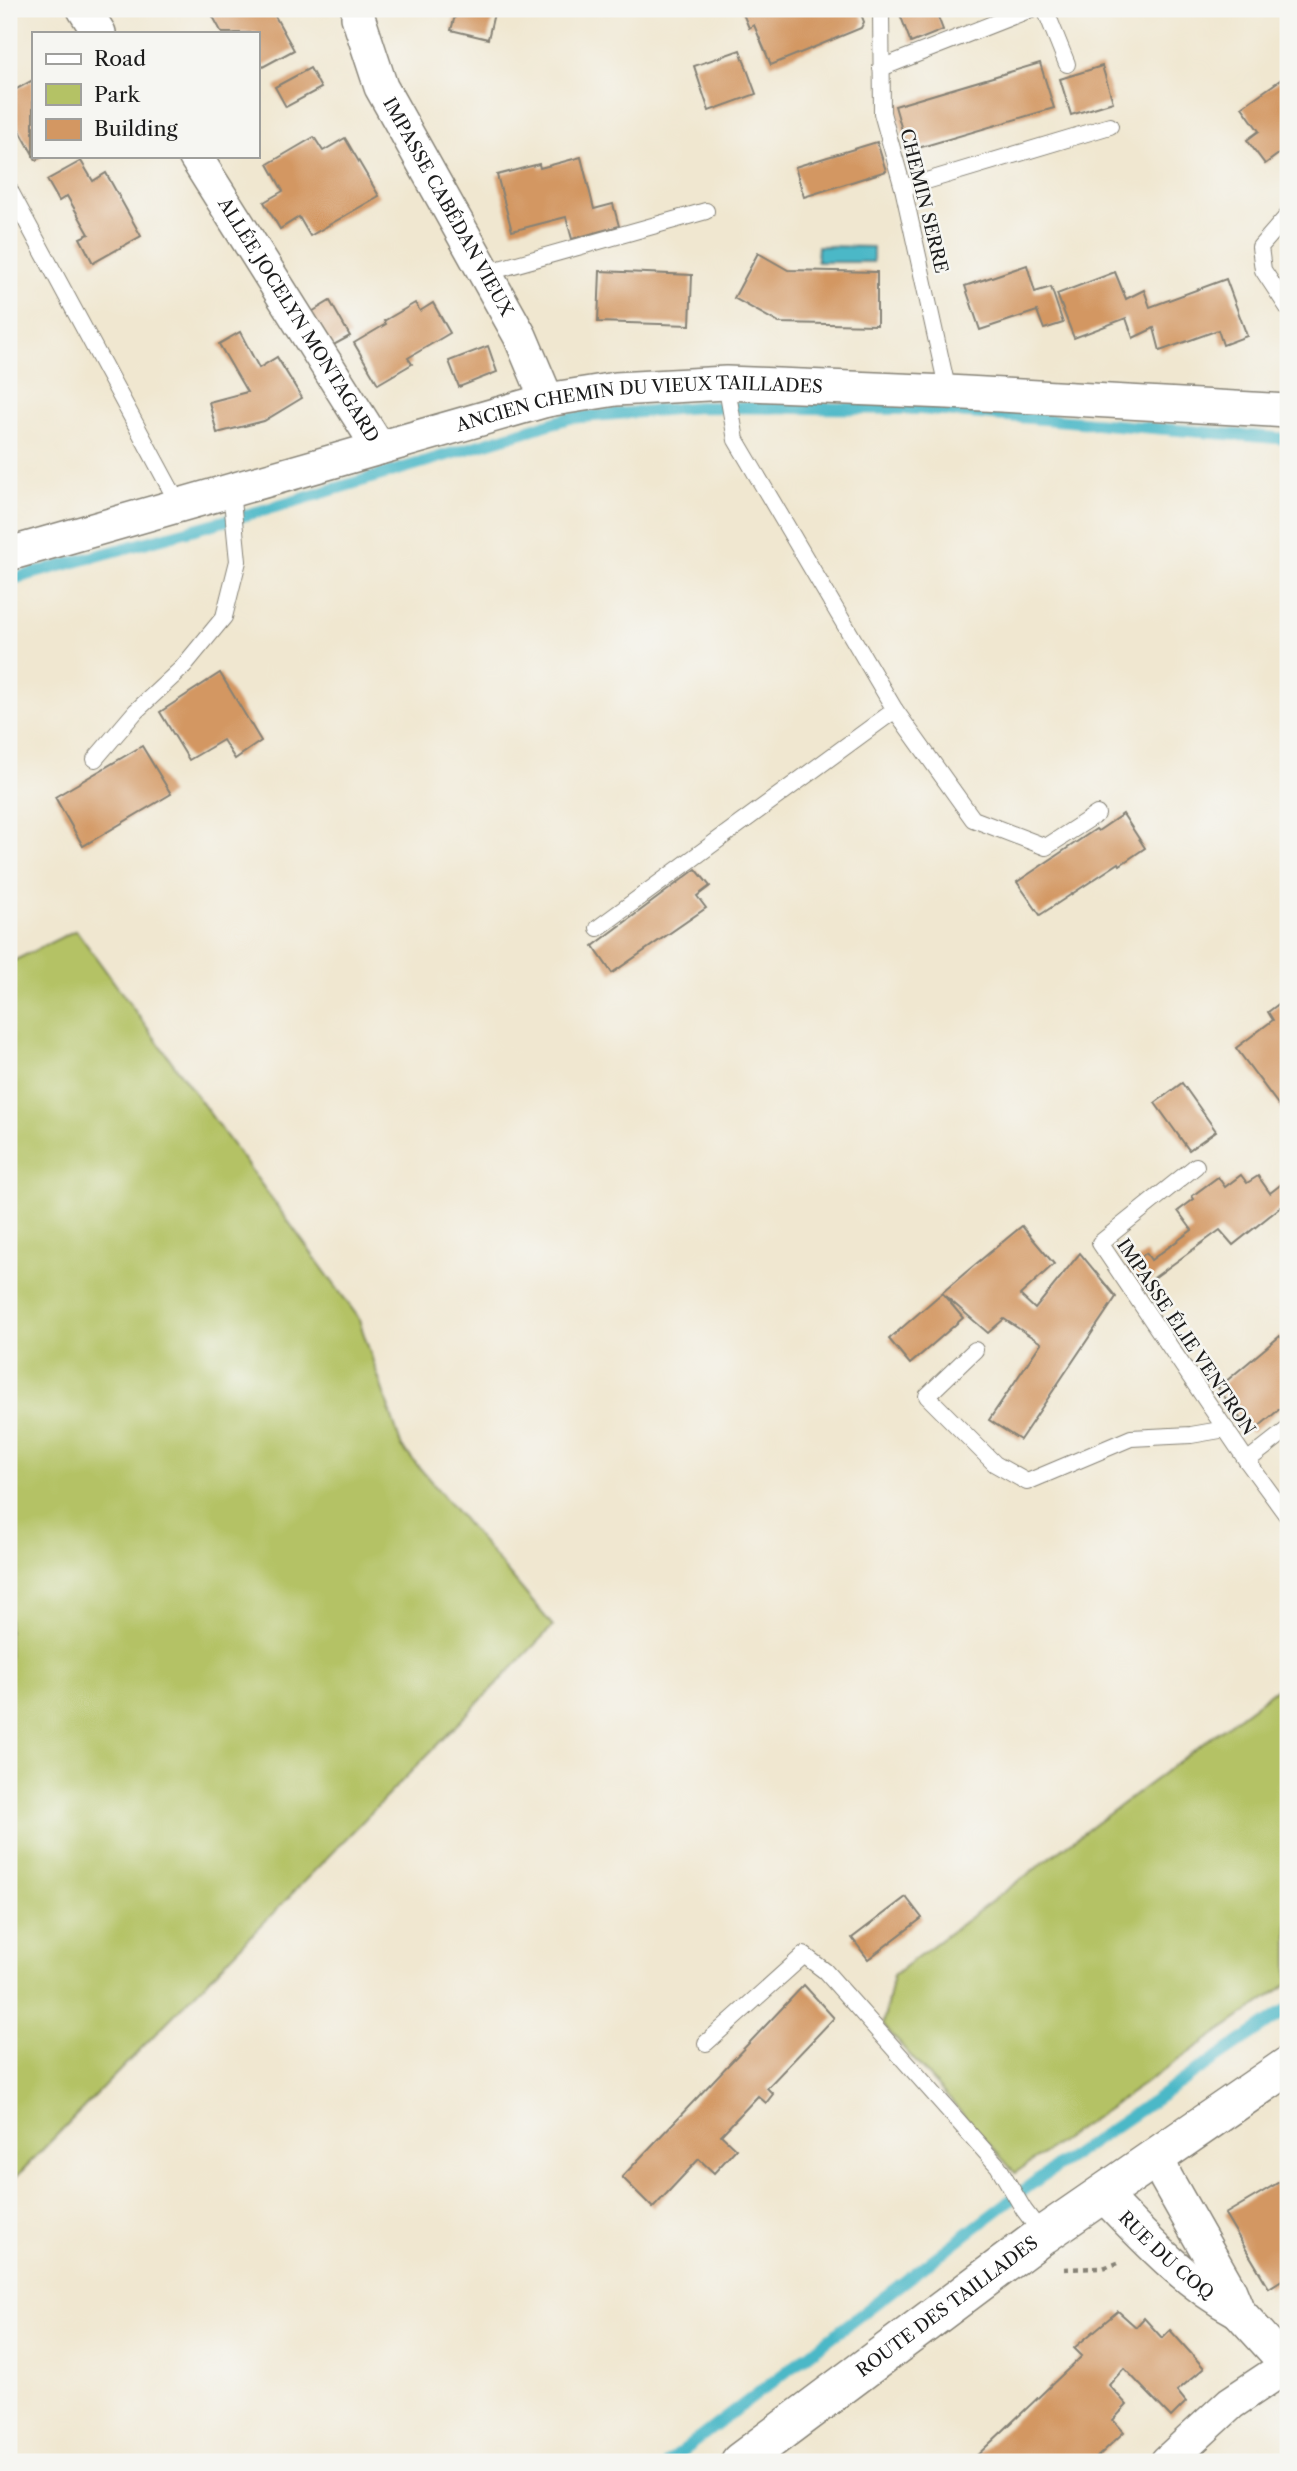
<svg xmlns="http://www.w3.org/2000/svg" width="1297" height="2471" viewBox="0 0 1297 2471" font-family="'Libre Caslon Text',serif">
<rect width="100%" height="100%" fill="#f6f6f2"/>
<filter id="ink" filterUnits="userSpaceOnUse"><feTurbulence type="fractalNoise" baseFrequency=".0143" numOctaves="2"/><feDisplacementMap in="SourceGraphic" scale="14" xChannelSelector="R" yChannelSelector="G"/><feConvolveMatrix kernelMatrix="1 2 1 2 8 2 1 2 1" color-interpolation-filters="sRGB"/></filter>
<filter id="wash" filterUnits="userSpaceOnUse"><feTurbulence type="fractalNoise" baseFrequency=".00686" numOctaves="4" result="noise"/><feDisplacementMap in="SourceGraphic" scale="28" xChannelSelector="R" yChannelSelector="G"/><feGaussianBlur stdDeviation="1.57" result="paint"/><feColorMatrix in="noise" values="0 0 0 0 0 0 0 0 0 0 0 0 0 0 0 0 0 1.4 0 .05"/><feComposite in="paint" operator="in"/></filter>
<g filter="url(#wash)">
<rect width="100%" height="100%" fill="#f0e7d0"/>
<g fill="#b4c265" stroke="#686f40" stroke-width="2">
<path d="M76,930L358,1317L402,1447L553,1626L9,2184V963Z"/>
<path d="M1288,1680V1984L1015,2173L883,2025L893,1975Z"/>
</g>
<path fill="#4cb8c7" stroke="#346a72" stroke-width="2" d="M818,246L873,247V262H817Z"/>
<g fill="none" stroke-linecap="round" stroke-linejoin="round">
<g stroke="#4cb8c7" stroke-width="12">
<path d="M9,580L282,505L569,418L698,407L920,409L1288,439"/>
<path d="M668,2462L1037,2180L1288,2009"/>
</g>
</g>
<g id="blocks">
<g fill="#d39762">
<path d="M218,9H271L294,50L257,70V33H222L211,13Z"/>
<path d="M457,9H495L488,39L451,30Z"/>
<path d="M741,9H859L864,22L861,28L771,65L754,25L749,28Z"/>
<path d="M898,9H935L943,30L911,43Z"/>
<path d="M740,50L756,94L709,111L694,66Z"/>
<path d="M1040,63L1054,108L908,151L895,106Z"/>
<path d="M1102,66L1113,102L1071,115L1060,79Z"/>
<path d="M310,68L321,88L286,107L275,87Z"/>
<path d="M1283,78L1288,85V147L1265,164L1247,140L1259,131L1242,107Z"/>
<path d="M33,80V156H44L36,160L9,111V93Z"/>
<path d="M314,137L323,151L345,138L379,196L310,236L299,217L280,229L264,202L283,191L268,164Z"/>
<path d="M877,142L886,171L804,197L795,167Z"/>
<path d="M581,157L594,209L613,204L619,226L572,239L566,217L512,231L497,175L539,164L540,168Z"/>
<path d="M81,161L93,181L106,173L141,236L93,263L80,238L89,234L67,196L59,201L47,180Z"/>
<path d="M758,253L788,270L877,272V325L779,323L734,298Z"/>
<path d="M1027,265L1035,292L1051,287L1063,323L1044,329L1037,311L980,330L965,286Z"/>
<path d="M600,271L692,275L690,325L598,322Z"/>
<path d="M1115,272L1126,299L1144,290L1150,307L1226,279L1247,336L1223,345L1218,330L1160,351L1154,328L1133,338L1126,318L1074,338L1057,294Z"/>
<path d="M330,301L350,336L330,347L310,313Z"/>
<path d="M415,303L420,311L433,303L450,333L408,358L412,364L378,384L354,343L386,324L384,321Z"/>
<path d="M240,332L259,368L277,357L302,398L264,421L217,433L209,402L247,392L219,344Z"/>
<path d="M488,346L497,372L459,387L449,361Z"/>
<path d="M220,673L261,741L235,759L223,740L189,760L160,712Z"/>
<path d="M142,746L171,794L83,846L55,797Z"/>
<path d="M1123,814L1145,848L1120,865L1119,863L1040,915L1017,882L1096,829L1098,831Z"/>
<path d="M696,869L710,886L697,896L706,908L612,973L593,946Z"/>
<path d="M1288,997V1107L1283,1111L1236,1048L1273,1020L1268,1012Z"/>
<path d="M1182,1083L1216,1131L1189,1150L1155,1103Z"/>
<path d="M1241,1175L1247,1183L1258,1176L1270,1193L1288,1179V1214L1282,1206L1233,1245L1220,1230L1140,1288L1126,1268L1146,1253L1151,1260L1192,1230L1178,1211L1194,1199L1192,1196L1218,1177L1225,1187Z"/>
<path d="M1022,1226L1054,1264L1020,1295L1035,1309L1080,1253L1116,1297L1020,1440L989,1420L1041,1343L1004,1319L988,1333L942,1293L963,1318L910,1364L889,1339L965,1273Z"/>
<path d="M1280,1336L1288,1346V1402L1251,1433L1218,1388Z"/>
<path d="M906,1897L922,1918L868,1959L852,1938Z"/>
<path d="M804,1985L834,2018L767,2088L773,2094L766,2103L758,2096L721,2135L736,2149L714,2173L699,2159L653,2208L622,2177Z"/>
<path d="M1288,2177V2276L1269,2288L1225,2214Z"/>
<path d="M1118,2311L1136,2327L1144,2318L1162,2338L1170,2330L1204,2368L1177,2391L1186,2402L1171,2417L1124,2368L1109,2385L1127,2405L1113,2420L1124,2432L1092,2462H970L1082,2356L1074,2348Z"/>
</g>
</g>
</g>
<g filter="url(#ink)">
<use href="#blocks" fill-opacity="0" stroke="#868276" stroke-width="2"/>
<g fill="none" stroke-linecap="round" stroke-linejoin="round">
<defs>
<g id="service">
<path d="M881,9L882,113L903,188L948,392"/>
<path d="M1045,9L1067,64"/>
<path d="M881,68L1031,9"/>
<path d="M903,188L1110,126"/>
<path d="M9,189L179,505"/>
<path d="M1288,215L1260,247L1263,270L1288,308"/>
<path d="M485,273L706,211"/>
<path d="M726,383L736,440L895,710L973,819L1046,847L1097,814"/>
<path d="M95,759L136,711L182,668L224,617L238,561L231,490"/>
<path d="M598,928L895,710"/>
<path d="M1196,1166L1100,1243L1247,1461L1288,1517"/>
<path d="M975,1350L927,1396L995,1464L1027,1482L1131,1438L1191,1435L1226,1429"/>
<path d="M1247,1461L1288,1429"/>
<path d="M706,2043L804,1955L825,1971L998,2166L1024,2210L1043,2235"/>
</g>
<g id="minor">
<path d="M84,9L99,33"/>
<path id="s1" d="M359,9L358,17L381,87L520,336L547,400"/>
<path id="s2" d="M195,156L379,448"/>
<path id="s3" d="M9,554L547,400L616,389L726,383L948,392L1288,411"/>
<path d="M1157,2155L1166,2178L1229,2289L1238,2311L1288,2366"/>
<path id="s4" d="M1102,2194C1143,2236 1185,2283 1238,2311"/>
<path d="M1167,2462L1231,2403L1288,2365"/>
</g>
<g id="tertiary">
<path id="s5" d="M740,2462L1043,2235L1288,2066"/>
</g>
</defs>
<use href="#service" stroke="#868276" stroke-width="18"/>
<use href="#minor" stroke="#868276" stroke-width="36"/>
<use href="#tertiary" stroke="#868276" stroke-width="41"/>
<path stroke="#868276" stroke-width="4.5" stroke-dasharray="5 5" stroke-linecap="butt" d="M1064,2269L1103,2268L1118,2263"/>
<use href="#service" stroke="#fff" stroke-width="16"/>
<use href="#minor" stroke="#fff" stroke-width="33"/>
<use href="#tertiary" stroke="#fff" stroke-width="38"/>
</g>
</g>
<g text-anchor="middle" dominant-baseline="central" stroke-width="5" stroke-linejoin="round" paint-order="stroke">
<g font-size="18" fill="#1c1c1c" stroke="#f6f6f2">
<text transform="translate(924 201) rotate(76)">CHEMIN SERRE</text>
<text stroke="none"><textPath href="#s1" startOffset="219">IMPASSE CABÉDAN VIEUX</textPath></text>
<text stroke="none"><textPath href="#s2" startOffset="194">ALLÉE JOCELYN MONTAGARD</textPath></text>
<text stroke="none"><textPath href="#s3" startOffset="651">ANCIEN CHEMIN DU VIEUX TAILLADES</textPath></text>
<text transform="translate(1186 1337) rotate(56)">IMPASSE ÉLIE VENTRON</text>
<text stroke="none"><textPath href="#s4" startOffset="89">RUE DU COQ</textPath></text>
<text stroke="none"><textPath href="#s5" startOffset="259">ROUTE DES TAILLADES</textPath></text>
</g>
</g>
<rect width="1297" height="2471" fill="none" stroke="#f6f6f2" stroke-width="35"/>
<rect x="32" y="32" width="228" height="126" fill="#f6f6f2" stroke="#9f9f9c" stroke-width="2"/>
<rect x="46" y="54" width="35" height="10" fill="#ffffff" stroke="#9f9f9c" stroke-width="2"/>
<text x="94" y="66" font-size="21" fill="#1c1c1c">Road</text>
<rect x="46" y="84" width="35" height="21" fill="#b4c265" stroke="#9f9f9c" stroke-width="2"/>
<text x="94" y="102" font-size="21" fill="#1c1c1c">Park</text>
<rect x="46" y="119" width="35" height="21" fill="#d39762" stroke="#9f9f9c" stroke-width="2"/>
<text x="94" y="136" font-size="21" fill="#1c1c1c">Building</text>
</svg>
